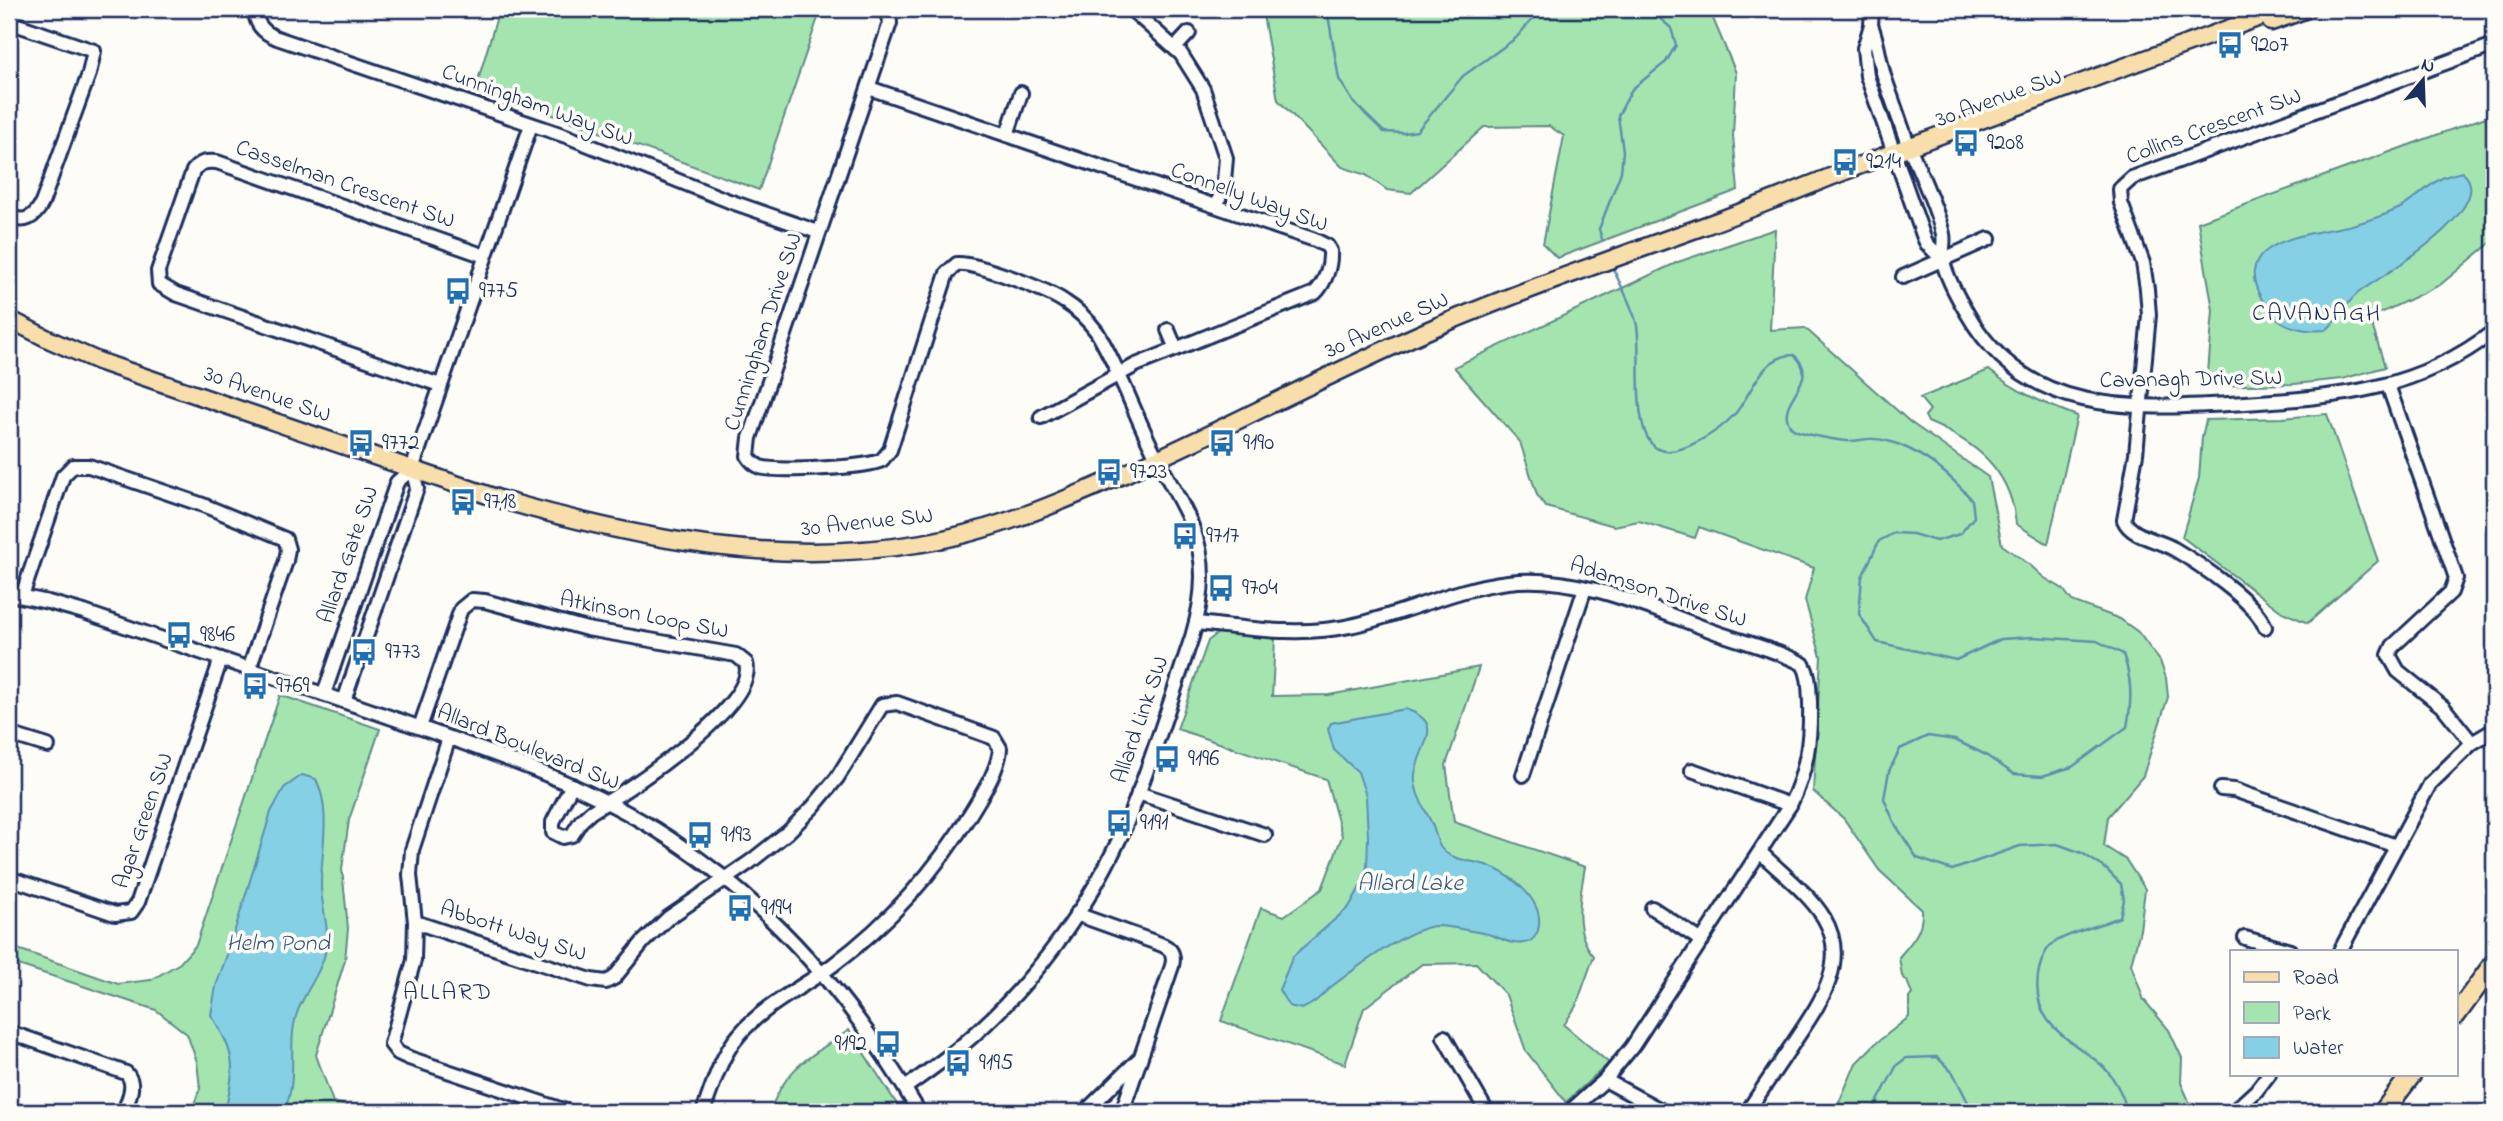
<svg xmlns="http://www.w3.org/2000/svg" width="2503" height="1121" viewBox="0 0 2503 1121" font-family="'Indie Flower',sans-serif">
<rect width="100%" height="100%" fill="#fdfcf7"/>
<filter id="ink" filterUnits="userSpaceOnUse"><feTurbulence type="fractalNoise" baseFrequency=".0143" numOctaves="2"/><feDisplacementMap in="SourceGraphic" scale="14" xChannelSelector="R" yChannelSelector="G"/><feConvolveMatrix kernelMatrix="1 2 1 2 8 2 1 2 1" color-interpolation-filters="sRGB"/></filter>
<g filter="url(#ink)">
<g fill="#a4e5af" stroke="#608a86" stroke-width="2">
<path d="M502,9H821L759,190L476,87L496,20Z"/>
<path d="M1262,9H1709L1736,73L1733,136L1738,190L1557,258L1543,244L1564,136L1549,126L1484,127L1411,193L1387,190L1366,175L1342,167L1278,100Z"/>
<path d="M2494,114V240L2440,285L2370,318L2385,367L2342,379L2294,384L2207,386L2213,310L2198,222Z"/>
<path d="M1775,229L1770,330L1805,328L1910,422L1988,477L2002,545L2030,565L2043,577L2063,589L2072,601L2120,619L2138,632L2160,661L2166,678L2168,697L2143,776L2108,817L2104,846L2126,860L2145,889L2140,930L2131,964L2144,1000L2169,1030L2182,1058L2181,1083L2194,1112H1837V1107L1856,1063L1875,1044L1909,1017V998L1912,994L1907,981L1902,976L1899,957C1912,942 1923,931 1922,910L1879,870L1844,819L1813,791L1821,657L1805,600L1814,568L1699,527L1695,538L1639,521L1614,526L1546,507L1537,495L1520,442L1454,367L1678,262Z"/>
<path d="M1989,370C2016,392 2045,404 2077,416L2048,544L2016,524C2011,470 1976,442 1928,422L1925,416L1930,410L1920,398Z"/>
<path d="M2327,414L2378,561L2308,623L2282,612L2182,537L2199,478L2202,437L2206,420L2283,418Z"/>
<path d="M1218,633L1275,639L1272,696L1329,695L1479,667L1446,765L1454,822L1585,867C1580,896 1572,931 1594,956L1576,1006L1564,1025L1609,1063L1566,1102L1526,1051L1506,995L1476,963L1422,964L1364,1008L1345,1064L1221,1021L1261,908L1284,916L1322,889L1342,836L1326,779L1177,729L1208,641Z"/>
<path d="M280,695L380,729L349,820L342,869L348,928L345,960L316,1055L333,1102L368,1112H191L200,1088L197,1062L187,1034L156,1010L9,962V946L118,984L151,980L180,963L196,945Z"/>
<path d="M849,1030L902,1112H770C785,1066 812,1056 849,1030Z"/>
</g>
<g fill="#85d0e5" stroke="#5b90af" stroke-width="2">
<path d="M2462,172C2503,205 2382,276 2362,290C2346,301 2340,319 2326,330C2305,332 2282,328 2269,310C2220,244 2301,235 2348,226C2364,222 2383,216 2398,209C2414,202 2426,186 2442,178C2448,175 2455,174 2462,172Z"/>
<path d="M1405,709C1448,723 1419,745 1415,774C1413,792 1425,808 1432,824C1435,830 1437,843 1441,848C1451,861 1472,860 1486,865C1509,873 1542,898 1539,925C1538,934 1533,942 1524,943C1508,946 1498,935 1483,933C1468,931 1451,926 1436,926C1409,927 1353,970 1331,987C1318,998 1319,1001 1302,1009L1289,1006L1279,990L1293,956L1349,907L1360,887L1367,866L1368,838L1366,796L1358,772L1334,750L1328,729L1331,723Z"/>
<path d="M302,775L316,779C332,812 321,850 321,885C321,906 330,928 326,949C322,972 305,991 297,1013C286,1046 300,1081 283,1112H225C235,1066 237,1056 211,1015L216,986L230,946L271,812L284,788Z"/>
</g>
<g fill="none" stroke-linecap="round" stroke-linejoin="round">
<g stroke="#5b90af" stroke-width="2.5">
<path d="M1327,9L1339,79L1354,103L1384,132L1404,133L1417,131L1463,76L1516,38L1541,9"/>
<path d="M1602,239L1599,229L1621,172L1623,151L1618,116L1632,89L1666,62L1676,45L1671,28L1649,9"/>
<path d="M1612,266C1620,285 1633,306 1637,326C1642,353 1630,435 1658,449C1677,459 1719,431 1733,416C1752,396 1760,355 1794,355C1824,381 1772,401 1791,427C1796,434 1837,440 1847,441C1856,442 1865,438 1874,439C1882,439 1892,442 1900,445C1927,456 1953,478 1972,500L1974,517L1960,534L1936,541L1913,534L1894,533L1879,541L1862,577L1859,614L1877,642L1956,660L2001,639L2033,637L2097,641L2123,654C2132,679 2132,701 2127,727L2072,767L2042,776L2014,774L1984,754L1955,740L1928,736L1900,749L1889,771L1884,799L1895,824L1917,858L1952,870L2020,846L2057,844L2082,853L2105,868L2121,884L2124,900L2120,917C2104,924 2061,935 2050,946C2044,952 2039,967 2038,975C2032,1023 2065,1036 2098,1062C2112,1073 2124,1095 2127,1112"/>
<path d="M1872,1112L1897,1065L1906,1058L1937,1057L1953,1073L1973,1112"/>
</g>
<defs>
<g id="minor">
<path d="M255,9C255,24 264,33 277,38L566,136L729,201L818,232"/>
<path d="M888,9L890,23L750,438L748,456C751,461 754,464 760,467C776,472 867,468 882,460L890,450L947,273L957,264C975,262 1048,290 1065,302C1078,310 1088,320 1097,332C1117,365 1131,404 1148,440C1185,518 1220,543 1192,637C1171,699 1152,762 1127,822C1091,906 1031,988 960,1047C943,1061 924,1074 905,1088"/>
<path d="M1131,9L1181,54L1203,89L1226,158L1224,181L1217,206"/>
<path d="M1872,9L1871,25L1864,48L1867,76L1924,238L1927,244L1943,260"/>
<path d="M9,22L94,51L89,74L42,203C35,217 24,225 9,215"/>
<path d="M1871,25C1878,42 1879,59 1884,76C1891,96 1898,116 1905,136C1917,168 1935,201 1943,234C1945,243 1941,252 1943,261C1947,279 1958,298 1967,313C2028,420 2139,409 2245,403C2337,397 2418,391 2494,331"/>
<path d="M1175,48L1189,33"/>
<path d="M869,88L1315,240L1327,246L1330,251C1331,266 1325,283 1315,293L1136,365L1041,417"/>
<path d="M1007,135L1021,93"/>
<path d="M1903,277L1989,239"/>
<path d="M1168,330L1176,349"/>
<path d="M440,385L176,294L159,284L158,271L193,171C200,162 205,161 217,162L485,256"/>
<path d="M2388,385L2456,578L2451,592L2393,646L2389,655L2398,671L2444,708L2472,743"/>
<path d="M412,469L531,125"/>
<path d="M9,594L48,602L84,612C191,649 297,685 404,722C495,754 587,784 669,838C775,907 856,1004 919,1112"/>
<path d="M22,596L63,476L73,466H89L203,505L285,539L288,549L286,561L249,669"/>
<path d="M1196,623C1247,628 1299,637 1350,626C1403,615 1454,588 1508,582C1577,573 1654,610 1718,633C1746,643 1777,650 1803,664C1810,676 1809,688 1810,702C1811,739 1807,771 1790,805L1632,1047L1605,1080L1569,1112"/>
<path d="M2265,627C2256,602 2198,563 2174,549C2159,540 2131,537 2124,520L2136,454L2149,315L2147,289L2143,263L2121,203L2120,189L2132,178L2494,45"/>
<path d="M324,694L397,482L412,469"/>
<path d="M344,701L417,488L412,469"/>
<path d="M420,727L461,609L472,600L485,601L587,629L736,655L746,663C759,706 624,792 591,812L581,821L572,835L563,837L553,832V822L572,785"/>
<path d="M9,734L48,746"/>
<path d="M449,738L412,850L410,875L415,922L414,960L391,1044L398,1053L409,1058L569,1112"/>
<path d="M1692,770L1790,805"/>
<path d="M1523,775L1585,588"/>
<path d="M2221,789L2234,790L2396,846"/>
<path d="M1138,793L1265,835"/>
<path d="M9,878L115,914L131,912L138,902L221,659"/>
<path d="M1652,908L1702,941"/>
<path d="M1076,914L1160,944C1171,948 1175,954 1172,966L1122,1112"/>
<path d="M415,922L591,980L606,982L614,978L643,942L668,918L750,862L788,832L813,807L837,778L882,705L897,703L994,738L1000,748C999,769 983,793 972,811C936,871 889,923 833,965C802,988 764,1005 739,1035C720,1057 713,1085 703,1112"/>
<path d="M2245,938L2290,951"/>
<path d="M2340,951L2430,784L2472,743L2494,730"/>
<path d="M9,1032L126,1073C137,1084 128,1099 124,1112"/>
<path d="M1444,1037L1487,1112"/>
<path d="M1605,1080L1664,1112"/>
<path d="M1085,1112L1138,1060"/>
<path d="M1747,1112C1762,1090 1777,1067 1792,1045C1817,1007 1851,964 1824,918C1808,892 1781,873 1760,852"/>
<path d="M2233,1112L2256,1091L2269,1074"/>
</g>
<g id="major">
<path d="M2271,22L2307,9"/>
<path d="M9,319L50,340L98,361L502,500C642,540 777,567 923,543C995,531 1063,501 1129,472C1233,425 1333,371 1438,326C1526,289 1615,258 1704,226C1773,201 1840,172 1908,147C2033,100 2157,55 2282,9"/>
</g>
<g id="highway">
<path d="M2456,1015L2494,963"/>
<path d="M2383,1112L2412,1074"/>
</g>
</defs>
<use href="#minor" stroke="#1b2f5e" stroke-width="18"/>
<use href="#major" stroke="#1b2f5e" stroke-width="21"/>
<use href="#highway" stroke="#1b2f5e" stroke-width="23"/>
<use href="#minor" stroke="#fdfcf7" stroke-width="12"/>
<use href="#major" stroke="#f8deab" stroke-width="16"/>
<use href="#highway" stroke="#f8deab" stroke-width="18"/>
</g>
</g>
<defs>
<symbol id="bus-bare" viewBox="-9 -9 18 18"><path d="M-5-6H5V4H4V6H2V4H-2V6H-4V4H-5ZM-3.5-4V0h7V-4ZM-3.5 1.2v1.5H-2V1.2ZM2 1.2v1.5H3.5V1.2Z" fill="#1f6fb2" stroke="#fdfcf7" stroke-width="2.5" paint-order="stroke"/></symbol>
</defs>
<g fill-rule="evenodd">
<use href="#bus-bare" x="2211" y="26" width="38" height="38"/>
<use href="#bus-bare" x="1947" y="124" width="38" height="38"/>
<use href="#bus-bare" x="1826" y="143" width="38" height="38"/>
<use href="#bus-bare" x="439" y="272" width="38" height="38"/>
<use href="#bus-bare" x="342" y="424" width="38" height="38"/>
<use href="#bus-bare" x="1203" y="424" width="38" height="38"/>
<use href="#bus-bare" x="1090" y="453" width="38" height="38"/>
<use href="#bus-bare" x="444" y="483" width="38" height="38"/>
<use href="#bus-bare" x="1166" y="517" width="38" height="38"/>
<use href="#bus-bare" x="1202" y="569" width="38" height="38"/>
<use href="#bus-bare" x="160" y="616" width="38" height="38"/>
<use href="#bus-bare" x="345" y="633" width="38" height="38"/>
<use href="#bus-bare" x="236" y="667" width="38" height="38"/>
<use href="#bus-bare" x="1148" y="740" width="38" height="38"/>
<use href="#bus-bare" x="1100" y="804" width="38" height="38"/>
<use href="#bus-bare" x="681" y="816" width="38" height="38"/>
<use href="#bus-bare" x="721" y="889" width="38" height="38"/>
<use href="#bus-bare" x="869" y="1025" width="38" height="38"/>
<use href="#bus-bare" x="939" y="1044" width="38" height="38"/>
</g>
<g text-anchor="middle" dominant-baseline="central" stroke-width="7" stroke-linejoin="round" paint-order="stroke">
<g font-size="23" fill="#1b2f5e" stroke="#fdfcf7" text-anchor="start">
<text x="2251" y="45">9207</text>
<text x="1987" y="143">9208</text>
<text x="1866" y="162">9214</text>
<text x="479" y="291">9775</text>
<text x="382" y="443">9772</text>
<text x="1243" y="443">9190</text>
<text x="1130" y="472">9723</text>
<text x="484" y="502">9718</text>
<text x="1206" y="536">9717</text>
<text x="1242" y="588">9704</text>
<text x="200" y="635">9846</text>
<text x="385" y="652">9773</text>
<text x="276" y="686">9769</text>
<text x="1188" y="759">9196</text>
<text x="1140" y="823">9191</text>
<text x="721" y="835">9193</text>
<text x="761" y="908">9194</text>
<text x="867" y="1044" text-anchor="end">9192</text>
<text x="979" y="1063">9195</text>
</g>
<g font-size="23" fill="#1b2f5e" stroke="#fdfcf7">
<text transform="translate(1999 99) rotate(-20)">30 Avenue SW</text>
<text transform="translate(537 106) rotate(20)">Cunningham Way SW</text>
<text transform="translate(2214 127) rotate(-20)">Collins Crescent SW</text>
<text transform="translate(345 185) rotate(19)">Casselman Crescent SW</text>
<text transform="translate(1249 198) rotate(20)">Connelly Way SW</text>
<text transform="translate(1387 326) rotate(-24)">30 Avenue SW</text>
<text transform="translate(764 332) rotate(-72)">Cunningham Drive SW</text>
<text transform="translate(2191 380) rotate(-1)">Cavanagh Drive SW</text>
<text transform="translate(267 395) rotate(19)">30 Avenue SW</text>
<text transform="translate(867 523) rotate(-6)">30 Avenue SW</text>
<text transform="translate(349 555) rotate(-71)">Allard Gate SW</text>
<text transform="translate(1658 593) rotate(18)">Adamson Drive SW</text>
<text transform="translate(644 616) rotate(11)">Atkinson Loop SW</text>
<text transform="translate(1141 720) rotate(-71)">Allard Link SW</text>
<text transform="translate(528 748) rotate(22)">Allard Boulevard SW</text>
<text transform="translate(144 821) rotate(-71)">Agar Green SW</text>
<text transform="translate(513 932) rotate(18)">Abbott Way SW</text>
</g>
<g font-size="24" letter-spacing="2" fill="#1b2f5e" stroke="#fdfcf7">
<text x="2317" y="314">CAVANAGH</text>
<text x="448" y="993">ALLARD</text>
</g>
<g font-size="24" font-style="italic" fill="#365780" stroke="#fdfcf7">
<text x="1410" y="884">Allard Lake</text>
<text x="278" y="944">Helm Pond</text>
</g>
</g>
<rect width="2503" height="1121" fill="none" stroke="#fdfcf7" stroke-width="35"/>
<rect x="18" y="18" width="2468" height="1086" fill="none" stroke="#1b2f5e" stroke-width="2.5" filter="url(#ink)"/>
<rect x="2230" y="950" width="228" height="126" fill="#fdfcf7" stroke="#a3aaba" stroke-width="2"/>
<rect x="2244" y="972" width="35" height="10" fill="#f8deab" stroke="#a3aaba" stroke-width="2"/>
<text x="2293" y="984" font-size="21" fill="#1b2f5e">Road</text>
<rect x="2244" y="1002" width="35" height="21" fill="#a4e5af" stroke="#a3aaba" stroke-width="2"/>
<text x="2293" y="1020" font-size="21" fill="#1b2f5e">Park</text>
<rect x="2244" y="1037" width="35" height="21" fill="#85d0e5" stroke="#a3aaba" stroke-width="2"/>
<text x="2293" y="1054" font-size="21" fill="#1b2f5e">Water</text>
<g transform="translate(2423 80) rotate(19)" stroke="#fdfcf7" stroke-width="5" paint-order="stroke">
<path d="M0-5L12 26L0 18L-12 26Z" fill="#1b2f5e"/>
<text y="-10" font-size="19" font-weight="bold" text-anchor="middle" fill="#1b2f5e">N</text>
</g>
</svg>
